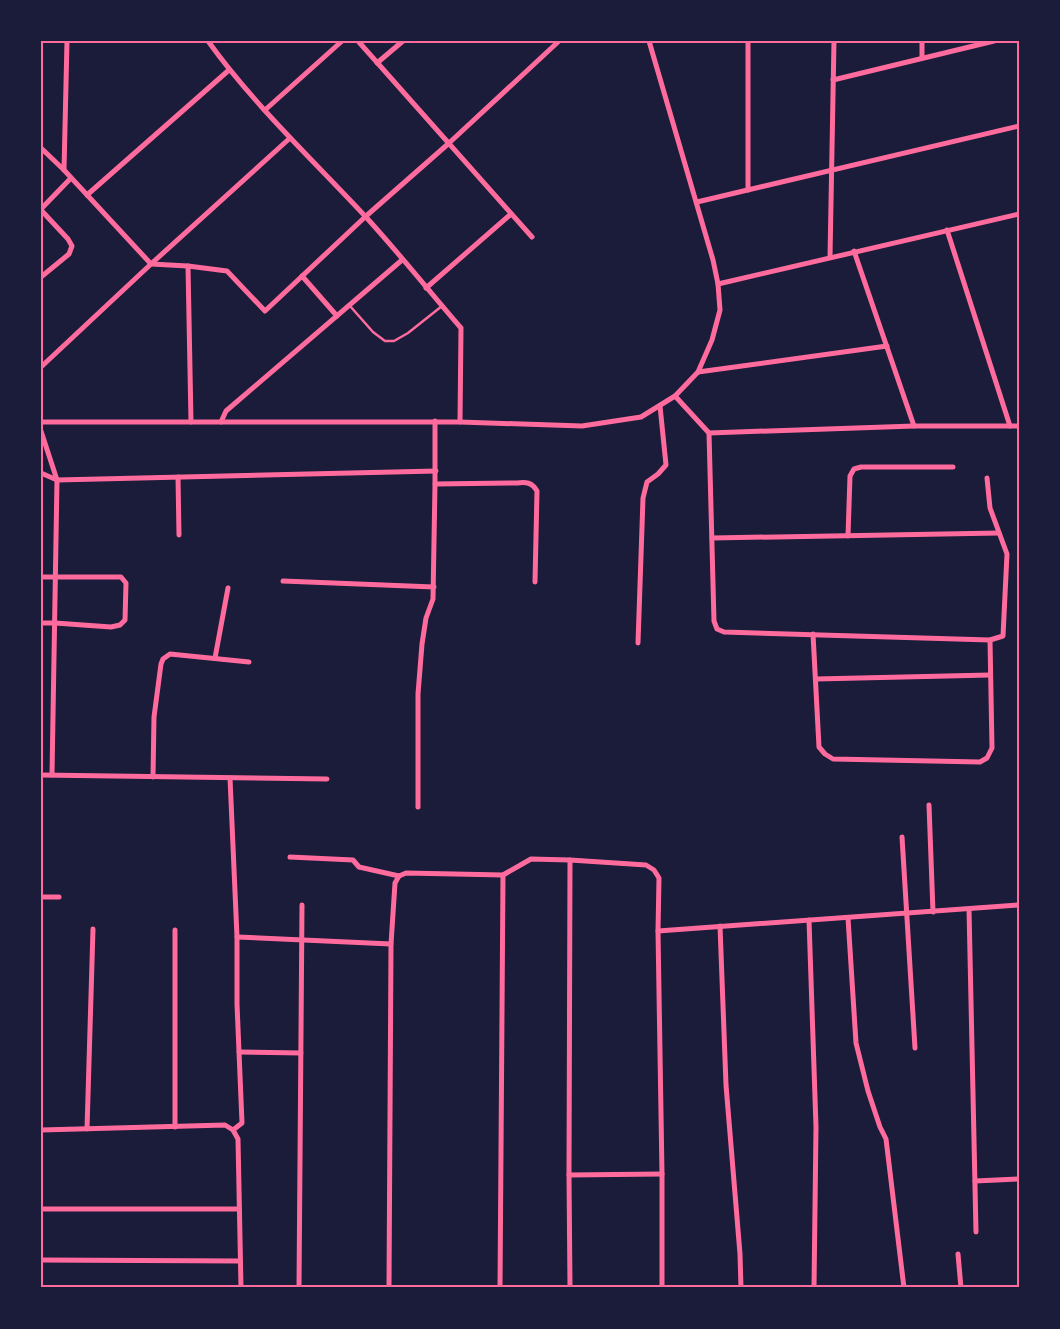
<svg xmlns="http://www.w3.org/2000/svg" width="1060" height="1329" viewBox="0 0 1060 1329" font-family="'IBM Plex Sans',sans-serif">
<rect width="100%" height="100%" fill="#1b1b3a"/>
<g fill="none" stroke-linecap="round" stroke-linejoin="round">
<path stroke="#ff6b9d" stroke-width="2.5" d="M350,306L373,332L385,341H394L408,333L442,306"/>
<g stroke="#ff6b9d" stroke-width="5">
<path d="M208,41C254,105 312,159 365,216C398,252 429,291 461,328L460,422"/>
<path d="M358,41L532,237"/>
<path d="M922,58V41"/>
<path d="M377,63L403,41"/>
<path d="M833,80L994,41"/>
<path d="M265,110L342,41"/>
<path d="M41,148L64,170L151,264L188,266L227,271L265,311L365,217L448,144L559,41"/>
<path d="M64,170L67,41"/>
<path d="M748,190V41"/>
<path d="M87,195L229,70"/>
<path d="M697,202L1019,126"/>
<path d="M41,209L71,178"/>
<path d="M41,210L68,239L72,246L69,254L41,277"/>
<path d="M947,230L1010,426"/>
<path d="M854,251L914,426"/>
<path d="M830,257L834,41"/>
<path d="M188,266L191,422"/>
<path d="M302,276L337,316"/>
<path d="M718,284L1019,214"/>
<path d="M426,288L511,214"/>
<path d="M41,367L151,264L290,138"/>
<path d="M698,372L887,346"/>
<path d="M675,396L709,433L914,426H1019"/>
<path d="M41,422H460L582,426L641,417L675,396L698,372L712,340L720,310L718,284L713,260L649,41"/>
<path d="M221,422L226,411L402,260"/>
<path d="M41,431L57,480L52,775"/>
<path d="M709,433L714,621L717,629L724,632L990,640L1003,636L1007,554L990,508L987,478"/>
<path d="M41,473L57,480L436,471"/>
<path d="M178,477L179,535"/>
<path d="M435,484L517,483C526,482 532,482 537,491L535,582"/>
<path d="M848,536L850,476L854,469L861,467H953"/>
<path d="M712,538L999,533"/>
<path d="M41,577H121L126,583L125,620L120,625L111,627L55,623H41"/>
<path d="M283,581L434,587"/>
<path d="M813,634L819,747L825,754L833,759L980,762L987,758L992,748L990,640"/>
<path d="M638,643L643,498L647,482L658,474L666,465L660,406"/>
<path d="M215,658L228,588"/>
<path d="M816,679L990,675"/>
<path d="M41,775L327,779"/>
<path d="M153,777L154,717L161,664L163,659L170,654L249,662"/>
<path d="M230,778L237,937V1004L242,1123L233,1130"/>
<path d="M929,805L933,912"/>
<path d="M418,807V694L422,644L426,618L433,599L435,484V421"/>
<path d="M902,837L915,1048"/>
<path d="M290,857L353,860L359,867L399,876"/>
<path d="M41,897H59"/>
<path d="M969,909L976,1232"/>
<path d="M848,918L856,1043L868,1091L880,1127L886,1139L904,1288"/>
<path d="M809,920L816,1127L814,1288"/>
<path d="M720,926L726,1085L740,1254L741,1288"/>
<path d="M658,931L1019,905"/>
<path d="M237,937L391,944"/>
<path d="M239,1052L301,1053"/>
<path d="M175,1127V930"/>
<path d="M87,1129L93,929"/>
<path d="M41,1130L225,1125L233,1130L238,1139L241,1288"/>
<path d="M569,1175L662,1174"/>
<path d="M975,1181L1019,1179"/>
<path d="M41,1209H239"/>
<path d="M958,1254L961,1288"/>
<path d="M41,1260L240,1261"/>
<path d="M299,1288L302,905"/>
<path d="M389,1288L391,944L395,883L399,876L406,873L503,875L531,859L570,860L646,865L654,870L659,878L658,931L662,1174V1288"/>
<path d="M500,1288L503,875"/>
<path d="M570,1288L569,1175L570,860"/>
</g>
</g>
<rect width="1060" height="1329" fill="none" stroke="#1b1b3a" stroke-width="85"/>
<rect x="42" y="42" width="976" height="1244" fill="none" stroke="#ff6b9d" stroke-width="2"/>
</svg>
